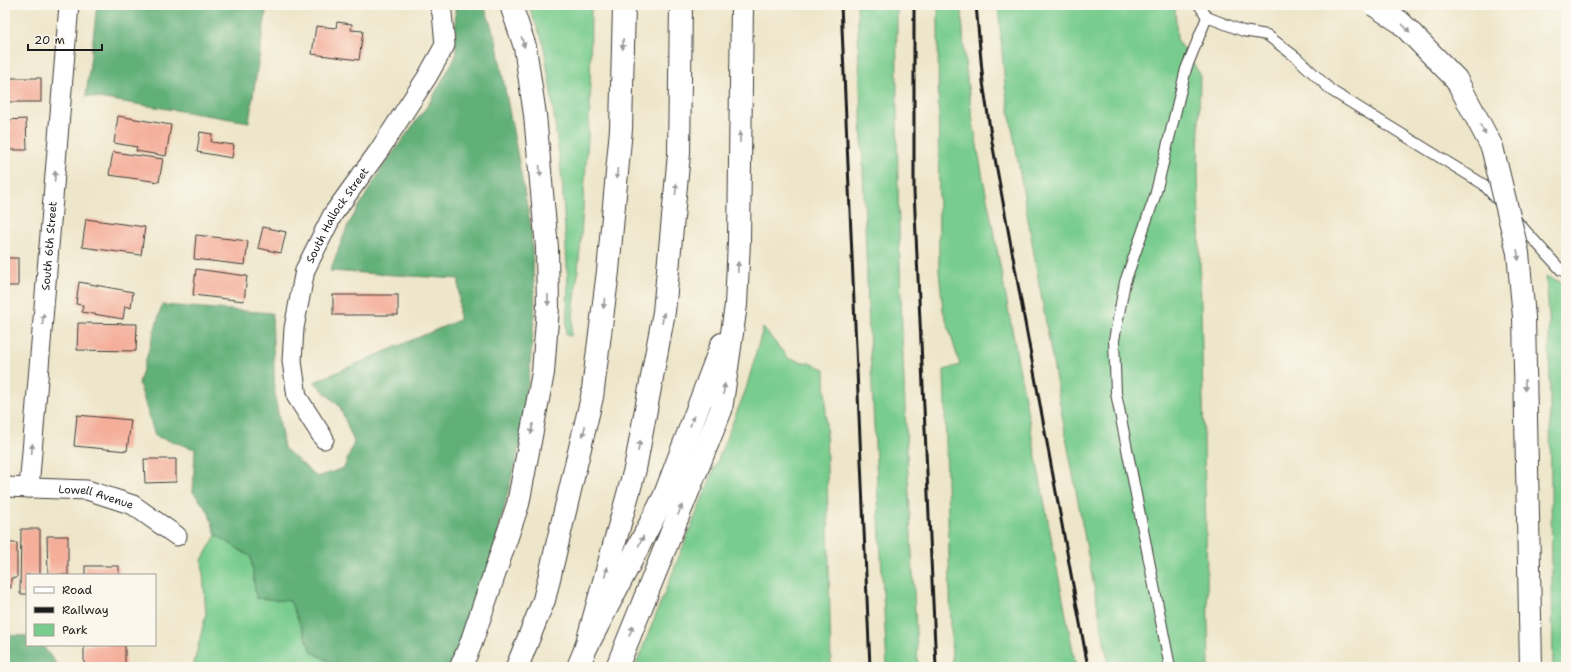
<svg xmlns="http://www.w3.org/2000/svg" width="1571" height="672" viewBox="0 0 1571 672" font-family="'Shantell Sans',sans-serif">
<rect width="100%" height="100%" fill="#fbf7ec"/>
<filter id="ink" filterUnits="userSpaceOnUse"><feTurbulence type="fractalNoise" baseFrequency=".025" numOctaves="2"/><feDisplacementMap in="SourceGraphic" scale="8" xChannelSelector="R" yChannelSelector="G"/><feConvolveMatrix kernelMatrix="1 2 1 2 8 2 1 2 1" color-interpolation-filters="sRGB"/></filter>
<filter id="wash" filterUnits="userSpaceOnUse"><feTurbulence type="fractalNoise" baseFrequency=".012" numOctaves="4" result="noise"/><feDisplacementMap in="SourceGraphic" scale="16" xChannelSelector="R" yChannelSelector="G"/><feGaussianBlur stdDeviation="0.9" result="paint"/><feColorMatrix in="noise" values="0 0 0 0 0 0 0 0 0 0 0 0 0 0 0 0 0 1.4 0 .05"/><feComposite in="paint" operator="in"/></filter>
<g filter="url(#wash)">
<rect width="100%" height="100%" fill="#eee6ca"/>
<g fill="#78cc8e" stroke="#4a7455">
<path d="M528,5H591L590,109L580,250L571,336L566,335L568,284L562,179L549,78L543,42Z"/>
<path d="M857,5H897C895,226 906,446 918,667H887L869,332Z"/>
<path d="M938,5H962C963,93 984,179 1000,265C1025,399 1050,533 1076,667H952L944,370L960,365L943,310L939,271Z"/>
<path d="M998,5H1175L1177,39L1200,74L1198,174L1209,667H1109L1063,421L1005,87Z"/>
<path d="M1546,276L1566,284V667H1553L1549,317Z"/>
<path d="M763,328L789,359L809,363L825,369L831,667H635L746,389Z"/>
<path d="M216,535L251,557L256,598L290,601L312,652L340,667H193L206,614L202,560Z"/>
</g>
<g fill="#62b079" stroke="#3f664a">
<path d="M97,5H267L249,122L86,96Z"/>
<path d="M455,5H484L496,40L531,227L535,303L530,367L521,440L489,568L451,667H340L312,652L290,601L256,598L251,557L216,535L208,511L193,492L195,449L155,436L139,383L162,305L272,313L275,396L284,448L317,477L344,468L354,442L340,407L314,382L459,320V279L330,271L348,225L382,168L430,102L456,56Z"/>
<path d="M5,635L27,636V645H42L59,667H5Z"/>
</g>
<g id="blocks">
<g fill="#f4ae9a">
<path d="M337,22L352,24L351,30L363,31L359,60L312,54L316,26L336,28Z"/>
<rect x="5" y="78" width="36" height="24"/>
<path d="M118,116L171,125L166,156L136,151L137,147L114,143Z"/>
<path d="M26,119L27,150H5V120Z"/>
<path d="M200,132L212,134L211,142L234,145L232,158L197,152Z"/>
<path d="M113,152L163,159L159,182L109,175Z"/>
<path d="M86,219L145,227L141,255L82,247Z"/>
<path d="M263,227L286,232L281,253L258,248Z"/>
<path d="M196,235L248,241L245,265L194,259Z"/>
<rect x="5" y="258" width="13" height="28"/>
<path d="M196,269L247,276L244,301L193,295Z"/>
<path d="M79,282L133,292L131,308L125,306L123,319L82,312L83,305L76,304Z"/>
<rect x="333" y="295" width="65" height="20"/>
<path d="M78,323L137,324L136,351L77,350Z"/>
<path d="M77,415L131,420L127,451L74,446Z"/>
<path d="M144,459H176V482L145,483Z"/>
<path d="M21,529H40V575H27V594H20Z"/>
<path d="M47,536H68V575H48Z"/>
<path d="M5,543H17V578H11V588H5Z"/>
<rect x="85" y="566" width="34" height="9"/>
<rect x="84" y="645" width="41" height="22"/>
</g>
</g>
</g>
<g filter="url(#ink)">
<use href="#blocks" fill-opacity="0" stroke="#3c3a36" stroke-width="1"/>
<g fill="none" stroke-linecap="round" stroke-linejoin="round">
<defs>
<g id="lane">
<path d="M1199,5L1207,17L1243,31L1267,35L1297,58L1332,91L1483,184L1501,204"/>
<path d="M1515,219L1561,270L1566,272"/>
<path d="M1170,667L1116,393L1114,340L1125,282L1155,196L1186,69L1207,17"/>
</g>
<g id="street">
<path id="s1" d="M324,439L297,397L292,361L294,328L305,270L333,214L378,152L427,77L445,45L442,13L439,5"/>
<path id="s2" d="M5,487L87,490L133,505L177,536"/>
<path id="s3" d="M29,488L69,5"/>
</g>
<g id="highway">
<path d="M585,650L635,469L664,312L679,154L681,5"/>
<path d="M461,667L471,643L518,504L543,373L548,307L547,248L535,115L525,47L511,5"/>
<path d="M517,667L544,600L592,397L608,271L621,129L624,5"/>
<path d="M578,667L585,650L664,497L722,344"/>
<path d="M617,667L721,410L736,305L739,241L742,5"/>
</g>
</defs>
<use href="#lane" stroke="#3c3a36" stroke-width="12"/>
<use href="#street" stroke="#3c3a36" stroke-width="21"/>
<use href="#highway" stroke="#3c3a36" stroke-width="24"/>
<use href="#lane" stroke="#fff" stroke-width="10"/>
<use href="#street" stroke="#fff" stroke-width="19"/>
<use href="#highway" stroke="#fff" stroke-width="22"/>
<g stroke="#1c1c1c" stroke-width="3">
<path d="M841,5L870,667"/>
<path d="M914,5V191L936,667"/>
<path d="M976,5L983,82L992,142L1088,667"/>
</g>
<defs>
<path id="highway-bridge" d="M1374,5L1400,22L1456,79L1492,147L1518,253L1524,317L1531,667"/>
</defs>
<use href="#highway-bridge" stroke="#3c3a36" stroke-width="24" stroke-linecap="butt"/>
<use href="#highway-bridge" stroke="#fff" stroke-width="22"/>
</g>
<defs><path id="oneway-solid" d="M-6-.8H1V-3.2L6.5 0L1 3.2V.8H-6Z"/></defs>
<g fill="#999">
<use href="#oneway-solid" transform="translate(1406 28) rotate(46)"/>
<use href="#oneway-solid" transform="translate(523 42) rotate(73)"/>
<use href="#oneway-solid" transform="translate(623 44) rotate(92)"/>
<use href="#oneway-solid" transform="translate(1483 130) rotate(62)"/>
<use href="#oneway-solid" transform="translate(740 137) rotate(-89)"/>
<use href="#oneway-solid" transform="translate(540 171) rotate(85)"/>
<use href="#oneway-solid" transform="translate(617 174) rotate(95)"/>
<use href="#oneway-solid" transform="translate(55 176) rotate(-85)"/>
<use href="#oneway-solid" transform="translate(676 189) rotate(-84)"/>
<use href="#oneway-solid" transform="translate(1518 255) rotate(82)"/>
<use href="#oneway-solid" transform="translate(738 267) rotate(-87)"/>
<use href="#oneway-solid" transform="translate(548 300) rotate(89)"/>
<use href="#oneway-solid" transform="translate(604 303) rotate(97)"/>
<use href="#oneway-solid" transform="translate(663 318) rotate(-80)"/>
<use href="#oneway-solid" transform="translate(43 319) rotate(-85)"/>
<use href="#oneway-solid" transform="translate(1525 385) rotate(89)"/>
<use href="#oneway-solid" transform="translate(724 389) rotate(-81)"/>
<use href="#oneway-solid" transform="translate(692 421) rotate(-70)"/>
<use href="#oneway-solid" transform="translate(532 429) rotate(101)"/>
<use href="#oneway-solid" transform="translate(584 431) rotate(103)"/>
<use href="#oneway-solid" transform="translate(639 446) rotate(-79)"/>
<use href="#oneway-solid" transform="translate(32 449) rotate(-85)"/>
<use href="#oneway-solid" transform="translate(680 510) rotate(-68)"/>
<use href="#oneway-solid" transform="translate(641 541) rotate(-63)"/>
<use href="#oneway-solid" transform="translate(606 572) rotate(-75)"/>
<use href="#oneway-solid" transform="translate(631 631) rotate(-68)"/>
</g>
</g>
<g text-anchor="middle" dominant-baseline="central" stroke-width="3.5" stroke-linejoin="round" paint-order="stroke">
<g font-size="11" fill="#1c1c1c" stroke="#fbf7ec">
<text stroke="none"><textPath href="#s1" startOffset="242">South Hallock Street</textPath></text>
<text stroke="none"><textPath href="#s3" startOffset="243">South 6th Street</textPath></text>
<text stroke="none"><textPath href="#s2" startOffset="92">Lowell Avenue</textPath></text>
</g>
</g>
<rect width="1571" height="672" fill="none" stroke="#fbf7ec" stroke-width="20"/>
<rect x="26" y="574" width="130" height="72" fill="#fbf7ec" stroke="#a29f99"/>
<rect x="34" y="587" width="20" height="6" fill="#ffffff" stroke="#a29f99"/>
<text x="62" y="594" font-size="12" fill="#1c1c1c">Road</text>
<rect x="34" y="607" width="20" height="6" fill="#1c1c1c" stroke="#a29f99"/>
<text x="62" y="614" font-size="12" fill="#1c1c1c">Railway</text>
<rect x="34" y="624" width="20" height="12" fill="#78cc8e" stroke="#a29f99"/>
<text x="62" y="634" font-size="12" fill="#1c1c1c">Park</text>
<path d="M28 44v6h74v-6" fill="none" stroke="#1c1c1c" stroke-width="2"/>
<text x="34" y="44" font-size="12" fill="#1c1c1c" stroke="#fbf7ec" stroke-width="3" paint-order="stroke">20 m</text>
</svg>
